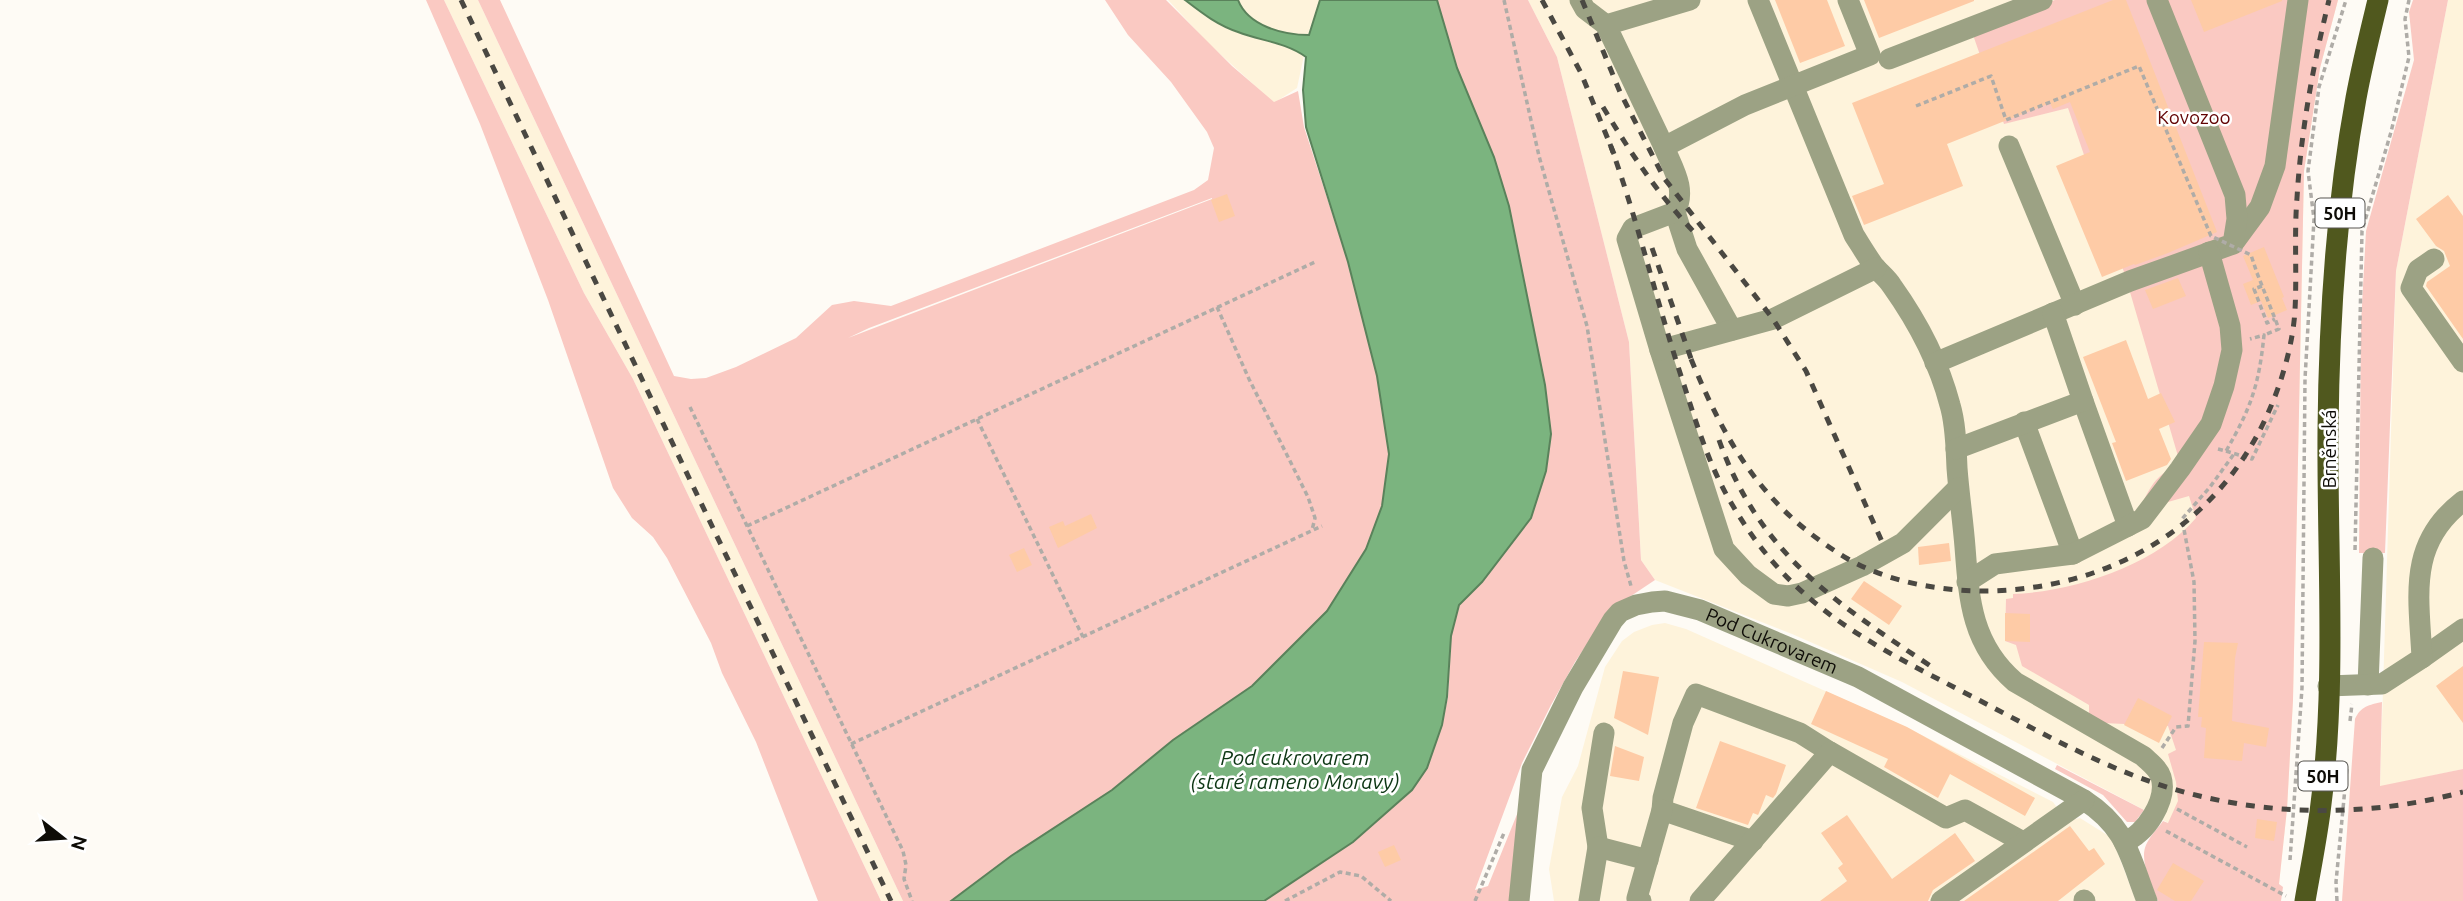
<svg xmlns="http://www.w3.org/2000/svg" width="2463" height="901" viewBox="0 0 2463 901" font-family="Ubuntu,sans-serif">
<rect width="100%" height="100%" fill="#fefbf5"/>
<g fill="#fef3db">
<path d="M444,0H478L903,901H881L633,379L584,293Z"/>
<path d="M1168,0H1320L1309,32L1297,88L1274,103L1208,43Z"/>
<path d="M1528,0H2338L2320,68L2304,171L2293,700L2287,809L2279,884L2152,814L1902,682L1792,634L1655,580L1641,560L1629,342L1557,57Z"/>
<path d="M2448,0H2463V769L2380,787L2396,271Z"/>
<path d="M1665,623L1686,629L1904,726L2053,802L2067,821L2080,818L2112,838L2136,901H1554L1549,869L1562,797L1578,766L1605,667L1622,641L1634,632L1652,625Z"/>
</g>
<g fill="#fac9c2" fill-rule="evenodd">
<path d="M426,0H444L584,293L633,379L881,901H818L756,742L722,673L711,643L667,558L653,537L632,518L613,488L548,300L480,124Z"/>
<path d="M478,0H500L674,376L691,379L706,378L736,367L796,338L832,305L854,301L891,306L1194,190L1208,180L1214,148L1207,132L1171,82L1128,35L1105,0H1166L1232,66L1274,102L1298,91L1304,127L1348,262L1377,376L1389,454L1382,506L1366,549L1327,611L1252,686L1173,740L1112,790L1011,856L951,901H903ZM1212,198V199L848,338L869,328Z"/>
<path d="M1437,0H1528L1557,57L1629,342L1641,560L1655,580L1610,610L1575,662L1551,705L1522,763L1475,890L1488,886L1524,797L1509,901H1264L1353,842L1412,790L1442,725L1448,697L1451,636L1459,605L1482,582L1531,518L1546,471L1551,434L1545,385L1509,206L1494,157L1457,68Z"/>
<path d="M2055,0H2338L2320,68L2304,171L2293,700L2287,809L2279,884L2283,887L2281,901H2158C2152,885 2139,861 2146,845C2150,836 2158,828 2163,821L2168,823L2178,801L2176,782L2168,754L2176,750L2168,726L2103,723L2089,714V705L2022,666L2016,645L2005,641L2006,599L2013,598V594C2073,592 2156,565 2196,518L2189,496L2161,504L2143,502C2154,479 2159,475 2180,463L2125,275L2068,108L2004,124L1972,32Z"/>
<path d="M2413,0H2448L2396,271L2385,553H2359L2361,324L2366,231L2414,60L2409,12Z"/>
<path d="M2382,702L2380,786L2463,769V901H2342L2355,719C2361,706 2369,705 2382,702Z"/>
<path d="M2057,765L2144,810L2135,822H2127L2103,795L2055,769Z"/>
</g>
<path fill="#7bb47f" stroke="#5a825b" stroke-width="2" d="M1185,0H1238C1248,26 1283,35 1309,35L1320,0H1437L1457,68L1494,157L1509,206L1545,385L1551,434L1546,471L1531,518L1482,582L1459,605L1451,636L1447,697L1442,725L1427,768L1412,790L1353,842L1264,901H951L1011,856L1112,790L1173,740L1252,686L1327,611L1366,549L1382,506L1389,454L1377,376L1348,262L1306,127L1303,90L1306,57C1285,42 1261,41 1238,32C1217,25 1202,13 1185,0Z"/>
<g fill="#fecba6">
<path d="M1775,0H1827L1845,46L1800,63Z"/>
<path d="M1864,0H1974V1L1879,38Z"/>
<path d="M2113,0H2126L2217,232L2168,253L2135,265L2134,264L2102,277L2056,166L2090,152L2070,102L2053,109L2050,103L1947,144L1963,186L1864,225L1852,196L1884,184L1852,103Z"/>
<path d="M2191,0H2282V1L2204,32Z"/>
<path d="M1227,194L1235,216L1219,222L1211,200Z"/>
<path d="M2448,195L2463,216V339L2426,286L2427,282L2450,266L2444,251L2436,246L2416,219Z"/>
<path d="M2264,247L2284,297L2282,298L2287,310L2268,318L2261,301L2251,305L2243,284L2253,280L2243,256Z"/>
<path d="M2178,278L2186,296L2153,309L2145,290Z"/>
<path d="M2126,340L2148,399L2161,393L2175,422L2159,429L2171,459L2167,465L2126,481L2112,443L2116,442L2083,357Z"/>
<path d="M1091,514L1097,528L1058,548L1049,527L1063,521L1065,526Z"/>
<path d="M1949,543L1951,561L1919,565L1918,547Z"/>
<path d="M1024,548L1032,565L1017,572L1009,555Z"/>
<path d="M1864,581L1902,606L1889,625L1851,599Z"/>
<path d="M2005,613L2030,614V642L2005,641Z"/>
<path d="M2204,642L2238,643L2235,658L2232,721L2269,728L2266,747L2244,743L2242,761L2204,758L2206,728L2201,727L2202,717H2198Z"/>
<path d="M2463,666V723L2436,686Z"/>
<path d="M1623,671L1659,677L1648,735L1614,718Z"/>
<path d="M1826,691L1907,727L2035,798L2025,816L1950,774L1938,798L1884,767L1888,759L1811,724Z"/>
<path d="M2138,698L2172,716L2159,743L2124,725Z"/>
<path d="M1720,741L1786,765L1776,794L1773,798L1766,795L1759,813L1758,815L1753,813L1748,825L1696,808Z"/>
<path d="M1615,746L1644,757L1639,781L1610,776Z"/>
<path d="M1847,815L1892,879L1955,833L1975,861L1933,890L1928,901H1820L1847,881L1838,868L1843,864L1821,833Z"/>
<path d="M2257,819L2277,822L2274,841L2255,838Z"/>
<path d="M2070,826L2089,851L2094,848L2105,864L2058,901H1964Z"/>
<path d="M1394,845L1401,860L1385,867L1378,852Z"/>
<path d="M2173,863L2204,881L2191,901H2175L2157,890Z"/>
</g>
<g fill="none" stroke-linecap="round" stroke-linejoin="round">
<g stroke="#afaca7" stroke-width="3.5" stroke-dasharray="5 3.5" stroke-linecap="butt">
<path d="M1504,0L1539,156L1587,326L1624,561L1631,586"/>
<path d="M2257,273L2279,329L2264,335"/>
<path d="M2262,286L2254,289L2267,323L2275,319"/>
<path d="M1217,307L1249,379L1308,497L1315,518L1312,530"/>
<path d="M690,407L903,851L906,865L904,879L912,901"/>
<path d="M977,419L1083,637"/>
<path d="M2218,449L2226,451C2251,408 2259,385 2264,335L2250,339"/>
<path d="M2226,451L2252,459L2278,405"/>
<path d="M747,526L1315,262"/>
<path d="M2355,550L2362,231L2391,132L2409,57L2405,19L2409,0"/>
<path d="M2350,721L2352,704"/>
<path d="M851,744L1322,526"/>
<path d="M2162,748L2176,727L2188,726L2195,641L2194,582L2182,519L2210,487L2234,454"/>
<path d="M2177,809L2247,847"/>
<path d="M2166,831L2286,896"/>
<path d="M2290,860L2302,688L2305,379L2314,219L2308,171L2319,87L2346,0"/>
<path d="M1285,901L1340,872L1361,876L1391,901"/>
<path d="M1475,901L1504,833"/>
<path d="M2337,901L2336,882L2347,767"/>
</g>
<g stroke="#9ca284" stroke-width="21">
<path d="M1580,0L1585,9L1606,25"/>
<path d="M1758,0L1854,235C1861,246 1867,256 1874,266C1880,273 1887,278 1892,286C1917,321 1939,363 1950,405C1956,425 1956,448 1957,468C1959,495 1963,521 1965,547C1969,601 1972,645 2015,682L2143,756C2149,762 2158,768 2161,777C2168,800 2145,835 2124,842"/>
<path d="M1889,59L2042,0"/>
<path d="M2009,146L2075,305"/>
<path d="M1664,147L1606,25L1690,0"/>
<path d="M1675,212L1687,249L1732,330"/>
<path d="M2235,241L2260,207L2275,166L2298,0"/>
<path d="M2434,259L2418,270L2411,288L2463,362"/>
<path d="M1876,268L1773,319L1660,350L1724,549L1748,575L1774,594L1788,596L1802,593L1862,566L1903,543L1958,488"/>
<path d="M1660,350L1627,239L1633,228L1675,212C1687,189 1673,169 1664,147L1745,105L1870,55L1848,0"/>
<path d="M1935,363L2130,281L2233,244L2237,219L2235,195L2157,0"/>
<path d="M2083,401L2128,526"/>
<path d="M2024,422L2073,554"/>
<path d="M1956,449L2083,401L2053,313"/>
<path d="M1967,582L1995,564L2073,554L2142,519L2180,469L2211,424L2224,386L2232,350L2230,326L2209,252"/>
<path d="M2422,658L2463,629"/>
<path d="M2368,685L2373,558"/>
<path d="M2328,686L2382,684L2422,658C2419,596 2407,544 2463,501"/>
<path d="M1753,841L1662,810L1663,798L1683,723L1696,694L1800,733L1830,752"/>
<path d="M1598,847L1592,808L1604,733"/>
<path d="M2084,900L2085,901"/>
<path id="s1" d="M1519,901L1532,770L1573,687L1613,620L1620,612L1636,605L1652,602L1665,601L1700,610L1858,677L2084,800C2127,828 2129,855 2147,901"/>
<path d="M1589,901L1598,847L1648,860"/>
<path d="M1641,901L1637,898L1662,810"/>
<path d="M1700,901L1830,752L1946,818L1965,810L2023,842"/>
<path d="M1941,901L2084,800"/>
</g>
<path stroke="#50581e" stroke-width="21" d="M2305,901C2310,872 2316,842 2320,812C2337,687 2327,557 2328,431C2329,320 2336,207 2356,98C2362,65 2370,33 2378,0"/>
<g stroke="#4a4842" stroke-width="5" stroke-dasharray="9 9" stroke-linecap="butt">
<path d="M461,0L891,901"/>
<path d="M1542,0L1581,73L1614,154"/>
<path d="M1582,0L1620,92L1664,178L1773,319L1806,371L1883,544"/>
<path d="M1603,107C1630,152 1657,193 1693,231"/>
<path d="M1610,144C1639,224 1658,308 1685,388C1698,429 1711,470 1733,506C1793,608 1871,644 1971,696C2025,724 2078,754 2135,776C2239,816 2355,821 2463,792"/>
<path d="M1652,248L1694,367"/>
<path d="M1691,359C1727,446 1764,509 1848,559C1889,582 1939,591 1985,591C2108,590 2218,527 2268,413C2282,382 2293,344 2295,310C2297,273 2294,235 2297,198C2301,130 2313,66 2329,0"/>
<path d="M1719,440C1760,555 1836,603 1932,667"/>
</g>
<path stroke="#afaca7" stroke-width="3.5" stroke-dasharray="5 3.5" stroke-linecap="butt" d="M1916,106L1991,76L2006,120L2139,66L2211,236L2251,255L2257,273"/>
</g>
<g text-anchor="middle" dominant-baseline="central" stroke-width="5" stroke-linejoin="round" paint-order="stroke">
<g fill="#fff" stroke="#565551" stroke-width="2">
<rect x="2315.5" y="198.5" width="49" height="29" rx="5"/>
<rect x="2298.5" y="761.5" width="49" height="29" rx="5"/>
</g>
<g font-size="18" font-weight="bold" fill="#0e0c07">
<text x="2340" y="213">50H</text>
<text x="2323" y="776">50H</text>
</g>
<g font-size="19" fill="#620304" stroke="#fff">
<text x="2194" y="117">Kovozoo</text>
</g>
<g font-size="19" fill="#0e0c07" stroke="#fff">
<text transform="translate(2329 449) rotate(-90)">Brněnská</text>
<text stroke="none"><textPath href="#s1" startOffset="474">Pod Cukrovarem</textPath></text>
</g>
<g font-size="21" font-style="italic" fill="#0c3613" stroke="#fff">
<text x="1295" y="757">Pod cukrovarem<tspan x="1295" dy="24">(staré rameno Moravy)</tspan></text>
</g>
</g>
<g transform="translate(63 838) rotate(107)" stroke="#ffffff" stroke-width="5" paint-order="stroke">
<path d="M0-5L12 26L0 18L-12 26Z" fill="#0e0c07"/>
<text y="-10" font-size="19" font-weight="bold" text-anchor="middle" fill="#0e0c07">N</text>
</g>
</svg>
